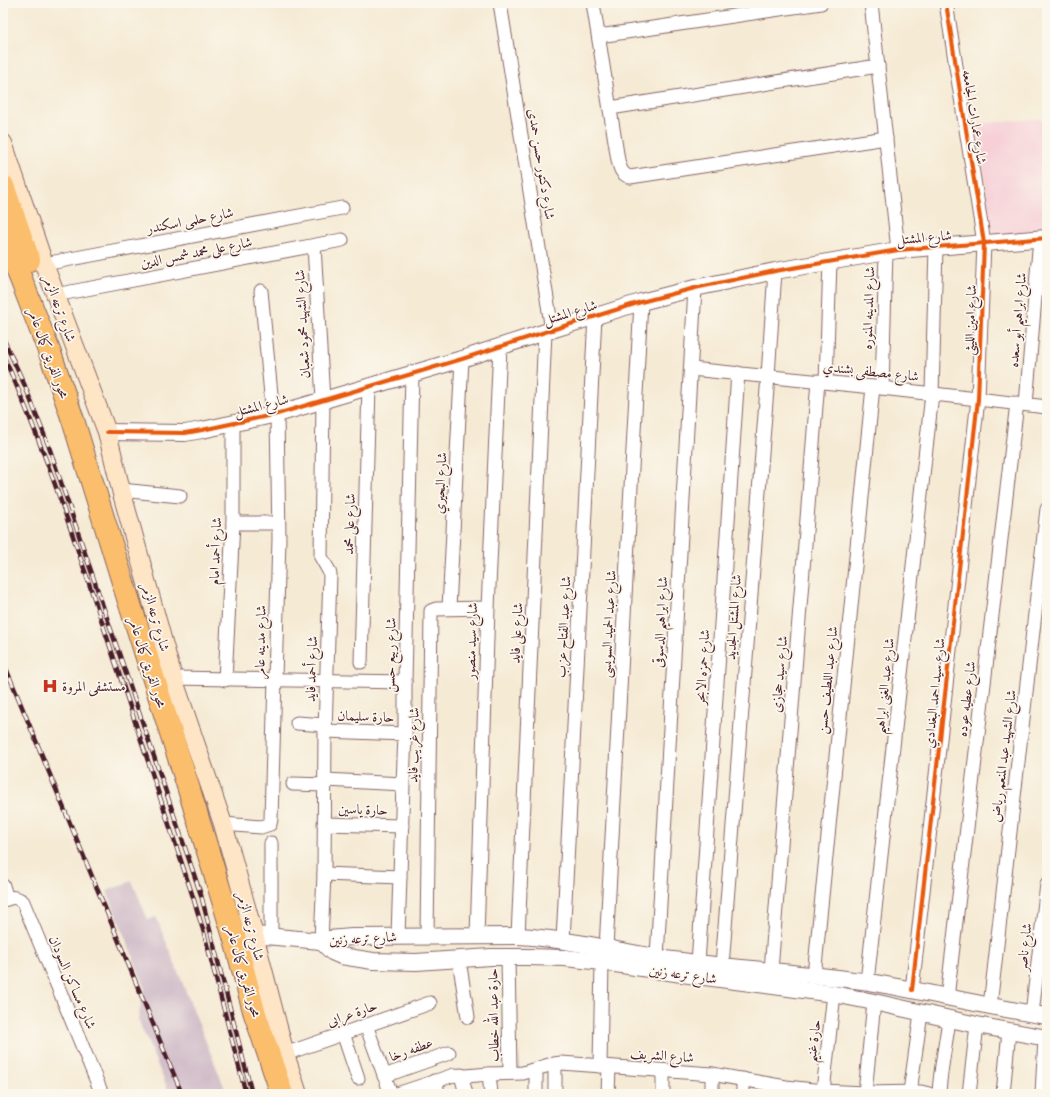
<svg xmlns="http://www.w3.org/2000/svg" width="1050" height="1097" viewBox="0 0 1050 1097" font-family="'EB Garamond',Amiri,serif">
<rect width="100%" height="100%" fill="#fbf7ec"/>
<filter id="ink" filterUnits="userSpaceOnUse"><feTurbulence type="fractalNoise" baseFrequency=".025" numOctaves="2"/><feDisplacementMap in="SourceGraphic" scale="8" xChannelSelector="R" yChannelSelector="G"/><feConvolveMatrix kernelMatrix="1 2 1 2 8 2 1 2 1" color-interpolation-filters="sRGB"/></filter>
<filter id="wash" filterUnits="userSpaceOnUse"><feTurbulence type="fractalNoise" baseFrequency=".012" numOctaves="4" result="noise"/><feDisplacementMap in="SourceGraphic" scale="16" xChannelSelector="R" yChannelSelector="G"/><feGaussianBlur stdDeviation="0.9" result="paint"/><feColorMatrix in="noise" values="0 0 0 0 0 0 0 0 0 0 0 0 0 0 0 0 0 1.4 0 .05"/><feComposite in="paint" operator="in"/></filter>
<g filter="url(#wash)">
<rect width="100%" height="100%" fill="#f5ead4"/>
<path fill="#f6cfd7" d="M1047,118V230L992,236L978,124Z"/>
<path fill="#d1bdc9" d="M132,881L148,920L156,917L227,1094H170L138,1019L145,987L107,891Z"/>
</g>
<g filter="url(#ink)">
<g fill="none" stroke-linecap="round" stroke-linejoin="round">
<defs>
<g id="minor">
<path d="M500,3L552,330"/>
<path d="M593,3L618,160C620,168 621,174 630,177L886,138"/>
<path d="M871,3L898,250"/>
<path d="M599,36L821,3"/>
<path d="M610,108L878,66"/>
<path d="M314,246L323,400L321,557L329,571L330,575L325,731L324,874L321,941"/>
<path d="M44,264L342,208"/>
<path d="M261,291L273,415"/>
<path d="M55,295L342,240"/>
<path d="M691,369L873,387L1047,407"/>
<path d="M826,382L830,261"/>
<path d="M882,388L886,252"/>
<path d="M1026,404L1040,238"/>
<path d="M121,490L180,496"/>
<path d="M233,523H278"/>
<path d="M449,608L462,359"/>
<path d="M361,662L369,387"/>
<path d="M173,678L405,682"/>
<path d="M225,680L233,523V424"/>
<path d="M297,723L325,725"/>
<path d="M325,731L405,734"/>
<path d="M325,780L403,784"/>
<path d="M293,784L325,785"/>
<path d="M223,824L261,827L270,824L271,819L279,539L277,414"/>
<path d="M324,824L402,826"/>
<path d="M324,874L400,877"/>
<path d="M3,886L7,899"/>
<path d="M3,900C12,897 16,896 23,902L102,1094"/>
<path d="M398,936L403,784L405,734V682L412,374"/>
<path d="M477,936L488,608L500,347"/>
<path d="M518,936L545,332"/>
<path d="M271,937V843"/>
<path d="M427,937L431,611L436,609L488,608"/>
<path d="M563,940L595,316"/>
<path d="M606,948L641,302"/>
<path d="M508,957L510,1073"/>
<path d="M657,957L695,288"/>
<path d="M459,960L468,1017"/>
<path d="M698,963L738,373"/>
<path d="M722,966L768,376L775,271"/>
<path d="M771,970L818,381"/>
<path d="M814,976L873,387"/>
<path d="M867,982L932,394L936,247"/>
<path d="M912,990L978,399L984,243L946,3"/>
<path d="M947,998L1017,403"/>
<path d="M990,1006L1047,509"/>
<path d="M1032,1014L1047,884"/>
<path d="M366,1025L391,1094"/>
<path d="M343,1033L358,1078"/>
<path d="M285,1054L430,1003"/>
<path d="M555,1064V1094"/>
<path d="M600,1066L602,962"/>
<path d="M489,1074L491,1094"/>
<path d="M461,1075L466,1094"/>
<path d="M384,1076L449,1053"/>
<path d="M434,1081L439,1094"/>
<path d="M823,1091L834,994"/>
<path d="M910,1092L921,1013"/>
<path d="M865,1093L874,1002"/>
<path d="M397,1094L454,1075L466,1076L489,1074L523,1073L549,1065L561,1063L712,1074L786,1087L823,1091L865,1093L921,1092L929,1094"/>
<path d="M536,1094V1069"/>
<path d="M608,1094L609,1067"/>
<path d="M663,1094V1071"/>
<path d="M712,1094V1074"/>
<path d="M743,1094V1079"/>
<path d="M939,1094C940,1070 946,1044 949,1019"/>
<path d="M969,1094L977,1025"/>
<path d="M1003,1094L1009,1031"/>
<path d="M1042,1094L1045,1038"/>
</g>
<g id="tertiary">
<path d="M107,432L185,433L202,430L277,414L462,359L545,332L641,302L695,288L775,271L898,250L1047,238"/>
<path d="M254,935L321,941L329,939L352,937L518,936C571,939 621,952 673,960C738,969 804,973 869,982C929,992 987,1007 1047,1016"/>
<path d="M321,941L332,952L341,956L373,961L416,962L491,957H527L565,958L602,962L682,974L834,994L874,1002L977,1025L1047,1038"/>
</g>
<path id="secondary" d="M3,143L44,264L107,432L121,490L173,678L223,824L254,935L285,1054L298,1094"/>
<g id="motorway">
<path d="M3,186L29,260"/>
<path d="M3,233L51,356L73,420L126,592L187,783L235,940L254,1011L282,1094"/>
</g>
</defs>
<use href="#minor" stroke="#866666" stroke-width="15"/>
<use href="#tertiary" stroke="#866666" stroke-width="18"/>
<use href="#secondary" stroke="#866666" stroke-width="20"/>
<use href="#motorway" stroke="#866666" stroke-width="24"/>
<use href="#minor" stroke="#fff" stroke-width="13"/>
<use href="#tertiary" stroke="#fff" stroke-width="16"/>
<use href="#secondary" stroke="#fde5c5" stroke-width="18"/>
<use href="#motorway" stroke="#fabe6d" stroke-width="22"/>
<defs>
<g id="rail">
<path d="M3,338L25,386L49,447L201,895L252,1094"/>
<path d="M3,355C41,438 69,524 98,610C130,706 161,801 193,897L204,933L246,1094"/>
<path d="M3,661L182,1094"/>
</g>
</defs>
<use href="#rail" stroke="#4a1f2b" stroke-width="4.5"/>
<use href="#rail" stroke="#fbf7ec" stroke-width="3" stroke-dasharray="9" stroke-linecap="butt"/>
<defs>
<g id="cycleway">
<path d="M107,432L185,433L202,430L277,414L462,359L545,332L641,302L695,288L775,271L898,250L1047,238"/>
<path d="M912,990L978,399L984,243L946,3"/>
</g>
</defs>
<use href="#cycleway" stroke="#fbf7ec" stroke-width="6"/>
<use href="#cycleway" stroke="#e8590c" stroke-width="4"/>
</g>
</g>
<defs>
<symbol id="hospital-bare" viewBox="-9 -9 18 18"><path d="M-5-5h3v3.5h4V-5h3V5h-3V1.5h-4V5h-3Z" fill="#c8321e" stroke="#fbf7ec" stroke-width="2.5" paint-order="stroke"/></symbol>
</defs>
<g fill-rule="evenodd">
<use href="#hospital-bare" x="39" y="675" width="22" height="22"/>
</g>
<g text-anchor="middle" dominant-baseline="central" stroke-width="3.5" stroke-linejoin="round" paint-order="stroke">
<g font-size="14" fill="#4a1f2b" stroke="#fbf7ec">
<text transform="translate(975 117) rotate(81)">شارع عمارات الجامعه</text>
<text transform="translate(542 164) rotate(81)">شارع دكتور حسن حمدى</text>
<text transform="translate(190 220) rotate(-11)">شارع حلمى اسكندر</text>
<text transform="translate(924 237) rotate(-5)">شارع المشتل</text>
<text transform="translate(196 252) rotate(-11)">شارع على محمد شمس الدين</text>
<text transform="translate(60 308) rotate(70)">شارع ترعه الزمر</text>
<text transform="translate(868 308) rotate(-88)">شارع المدينه المنوره</text>
<text transform="translate(570 312) rotate(-17)">شارع المشتل</text>
<text transform="translate(970 320) rotate(-88)">شارع امين الليثى</text>
<text transform="translate(1017 320) rotate(-85)">شارع ابراهيم أبو سعده</text>
<text transform="translate(302 324) rotate(-93)">شارع الشهيد محمود شعبان</text>
<text transform="translate(49 353) rotate(70)">محور الفريق كمال عامر</text>
<text transform="translate(871 371) rotate(6)">شارع مصطفى بشندي</text>
<text transform="translate(261 405) rotate(-14)">شارع المشتل</text>
<text transform="translate(440 483) rotate(-87)">شارع البحيري</text>
<text transform="translate(349 524) rotate(-88)">شارع على محمد</text>
<text transform="translate(215 551) rotate(-88)">شارع أحمد امام</text>
<text transform="translate(156 617) rotate(74)">شارع ترعه الزمر</text>
<text transform="translate(733 617) rotate(-86)">شارع المشتل الجديد</text>
<text transform="translate(660 622) rotate(-87)">شارع ابراهيم الدسوقى</text>
<text transform="translate(608 624) rotate(-87)">شارع عبد الحميد السويسى</text>
<text transform="translate(563 627) rotate(-87)">شارع عبد الفتاح عزب</text>
<text transform="translate(516 633) rotate(-87)">شارع على فايد</text>
<text transform="translate(471 641) rotate(-88)">شارع سيد منصور</text>
<text transform="translate(260 642) rotate(-89)">شارع مدينه عامر</text>
<text transform="translate(390 655) rotate(-89)">شارع ربيع حسن</text>
<text transform="translate(148 662) rotate(72)">محور الفريق كمال عامر</text>
<text transform="translate(702 667) rotate(-86)">شارع حمزه الابحر</text>
<text transform="translate(311 669) rotate(-88)">شارع أحمد فايد</text>
<text transform="translate(779 674) rotate(-85)">شارع سيد حجازى</text>
<text transform="translate(827 680) rotate(-84)">شارع عبد اللطيف حسن</text>
<text transform="translate(884 686) rotate(-84)">شارع عبد الغنى ابراهيم</text>
<text transform="translate(934 693) rotate(-84)">شارع سيد احمد البغدادي</text>
<text transform="translate(966 699) rotate(-83)">شارع عطيه عوده</text>
<text transform="translate(366 716) rotate(2)">حارة سليمان</text>
<text transform="translate(413 745) rotate(-89)">شارع غريب فايد</text>
<text transform="translate(1003 756) rotate(-83)">شارع الشهيد عبد المنعم رياض</text>
<text transform="translate(363 809) rotate(2)">حارة ياسين</text>
<text transform="translate(251 926) rotate(75)">شارع ترعه الزمر</text>
<text transform="translate(363 938) rotate(-3)">شارع ترعه زنين</text>
<text transform="translate(1024 947) rotate(-84)">شارع ناصر</text>
<text transform="translate(244 971) rotate(74)">محور الفريق كمال عامر</text>
<text transform="translate(683 974) rotate(8)">شارع ترعه زنين</text>
<text transform="translate(73 982) rotate(67)">شارع مساكن السودان</text>
<text transform="translate(352 1013) rotate(-19)">حارة عرابى</text>
<text transform="translate(493 1015) rotate(-91)">حارة عبد الله خطاب</text>
<text transform="translate(813 1041) rotate(-83)">حارة غنيم</text>
<text transform="translate(411 1049) rotate(-20)">عطفه رخا</text>
<text transform="translate(662 1055) rotate(4)">شارع الشريف</text>
</g>
<g font-size="14" fill="#4a1f2b" stroke="#fbf7ec" text-anchor="start">
<text x="62" y="686">مستشفى المروة</text>
</g>
</g>
<rect width="1050" height="1097" fill="none" stroke="#fbf7ec" stroke-width="16"/>
</svg>
